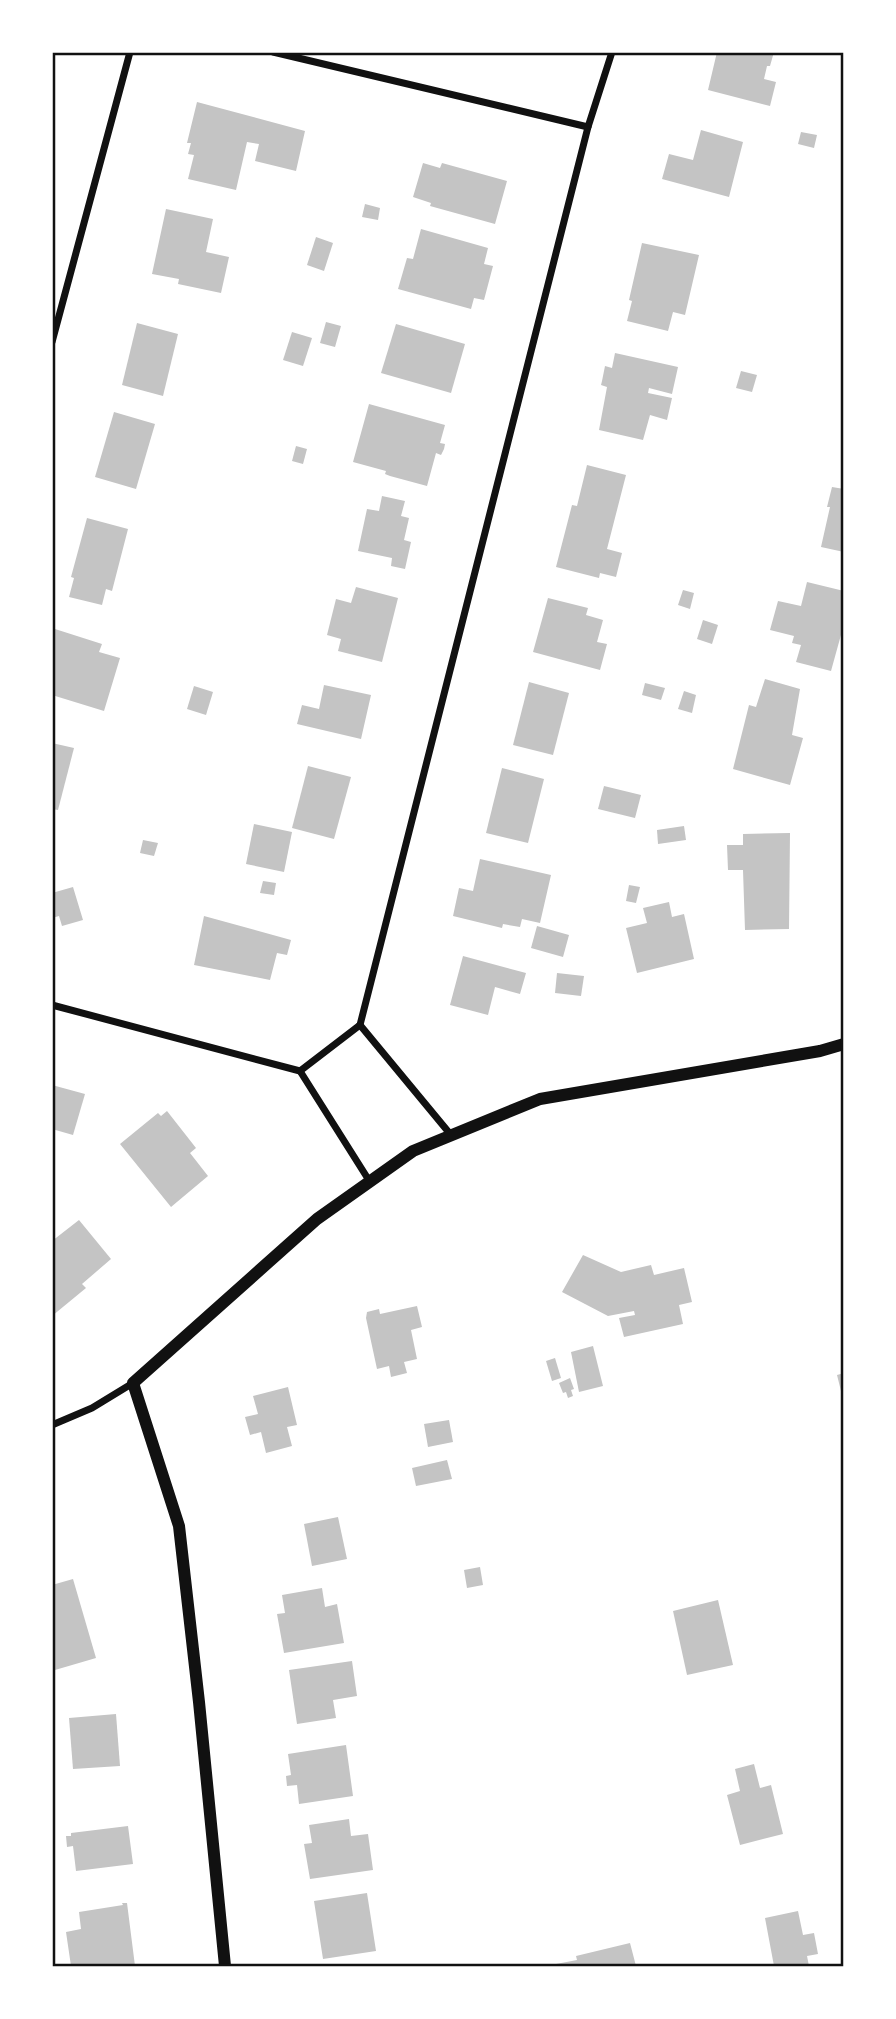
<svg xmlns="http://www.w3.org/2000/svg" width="896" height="2019" viewBox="0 0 896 2019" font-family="'DM Sans',sans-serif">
<rect width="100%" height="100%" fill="#fff"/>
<g fill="#c4c4c4">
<path d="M717,52H774L770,66H767L764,79L776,82L770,106L708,90Z"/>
<path d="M197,102L305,131L296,171L255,161L259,144L247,142L236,190L188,179L194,155L188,154L191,143H187Z"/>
<path d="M701,130L743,142L729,197L662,179L669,154L693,160Z"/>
<path d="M801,132L817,135L814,148L798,144Z"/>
<path d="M423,163L440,168L442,163L507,181L495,224L430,206L431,203L413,197Z"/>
<path d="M365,204L380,208L378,220L362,217Z"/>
<path d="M166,209L213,219L206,252L229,257L221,293L178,284L179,279L152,274Z"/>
<path d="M421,229L488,248L484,264L493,266L484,300L474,298L471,309L398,289L407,258L413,259Z"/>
<path d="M316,237L333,243L324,271L307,265Z"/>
<path d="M642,243L699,255L685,315L673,312L668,331L627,321L632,301L629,300Z"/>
<path d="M326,322L341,326L335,347L320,343Z"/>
<path d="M137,323L178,334L163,396L122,385Z"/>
<path d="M396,324L465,344L451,393L381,373Z"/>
<path d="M292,332L312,338L303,366L283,360Z"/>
<path d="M615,353L678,367L672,394L649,388L648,393L672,398L667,420L650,415L643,440L599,430L607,387L601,385L602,381L605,366L612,368Z"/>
<path d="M741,371L757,375L752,392L736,388Z"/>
<path d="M369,404L445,425L440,443L445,444L444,449L441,455L436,453L427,486L390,476L385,474L386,471L353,462Z"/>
<path d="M114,412L155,424L136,489L95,477Z"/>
<path d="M296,446L307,449L303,464L292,461Z"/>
<path d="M587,465L626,475L607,549L622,553L616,577L600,573L599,578L556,567L572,505L577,506Z"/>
<path d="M832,487L844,489V552L821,547L830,507H827Z"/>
<path d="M382,496L405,501L401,516L409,518L404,540L411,542L405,569L391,566L392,558L358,551L367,509L379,511Z"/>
<path d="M87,518L128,529L112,591L106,589L102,605L69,597L74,578L71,577Z"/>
<path d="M807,582L844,591V624L831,671L796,662L801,645L792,643L794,636L770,630L778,601L801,606Z"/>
<path d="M356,587L398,598L382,662L338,651L341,639L327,635L336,599L351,603Z"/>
<path d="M683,590L694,593L690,609L678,605Z"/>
<path d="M548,598L588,608L586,615L603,620L597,642L607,644L600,670L533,652Z"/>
<path d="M703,620L718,625L712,644L697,639Z"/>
<path d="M55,629L102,644L99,652L120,658L104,711L52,695V638Z"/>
<path d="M765,679L800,689L792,735L803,738L790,785L733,769L749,705L756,707Z"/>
<path d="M529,682L569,693L553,755L513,745Z"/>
<path d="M645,683L665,688L661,700L642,695Z"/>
<path d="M324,685L371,695L361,739L297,724L302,705L319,709Z"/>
<path d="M194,686L213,692L206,715L187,709Z"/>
<path d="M684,691L696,695L692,713L678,709Z"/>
<path d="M52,743L74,748L58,810L52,809Z"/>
<path d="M308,766L351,777L334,839L292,828Z"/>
<path d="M502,768L544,779L528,843L486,833Z"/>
<path d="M604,786L641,795L635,818L598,809Z"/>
<path d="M254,824L292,832L284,872L246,864Z"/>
<path d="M684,826L686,840L658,844L657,830Z"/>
<path d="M790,833L789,929L745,930L743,870H728L727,845H743V834Z"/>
<path d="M143,840L158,843L154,856L140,853Z"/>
<path d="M480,859L551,875L540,923L522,919L520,927L503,924L502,928L453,916L459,888L473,891Z"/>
<path d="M263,881L276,883L274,895L260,893Z"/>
<path d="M629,885L640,887L636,903L626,901Z"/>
<path d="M73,887L83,920L62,926L59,916L52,918V893Z"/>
<path d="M669,902L672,917L684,914L694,959L637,973L626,928L647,923L643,908Z"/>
<path d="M204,916L291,940L287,955L277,953L270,980L194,965Z"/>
<path d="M537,926L569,935L563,957L531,948Z"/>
<path d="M463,956L526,973L520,994L495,987L488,1015L450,1005Z"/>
<path d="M557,973L584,976L581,996L555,993Z"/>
<path d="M52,1085L85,1094L73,1135L52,1129Z"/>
<path d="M167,1111L196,1148L190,1153L208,1176L171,1207L120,1144L158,1113L161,1116Z"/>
<path d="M79,1220L111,1259L82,1284L86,1288L52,1316V1241Z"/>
<path d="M583,1255L621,1272L651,1265L654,1275L684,1268L692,1302L679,1305L683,1324L624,1337L619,1318L635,1315L634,1311L608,1316L562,1292Z"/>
<path d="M417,1306L422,1327L411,1330L417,1359L404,1362L407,1373L391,1377L389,1366L377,1369L366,1318L367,1312L379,1309L380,1314Z"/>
<path d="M593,1346L603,1386L579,1392L571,1352Z"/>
<path d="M555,1358L561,1378L552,1381L546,1361Z"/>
<path d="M844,1373V1399H843L837,1375Z"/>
<path d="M570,1378L574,1389L571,1390L573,1396L568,1398L566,1392L563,1393L559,1383Z"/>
<path d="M288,1387L297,1425L287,1427L292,1446L266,1453L261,1432L250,1435L245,1417L258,1414L253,1396Z"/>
<path d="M449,1420L453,1442L428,1447L424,1424Z"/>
<path d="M447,1460L452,1479L416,1486L412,1468Z"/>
<path d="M338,1517L347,1559L312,1566L304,1524Z"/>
<path d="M480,1567L483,1585L467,1588L464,1570Z"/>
<path d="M73,1579L96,1658L55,1670L52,1663V1585Z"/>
<path d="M322,1588L325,1607L337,1604L344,1643L284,1653L277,1614L285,1613L282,1595Z"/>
<path d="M718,1600L733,1665L687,1675L673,1611Z"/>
<path d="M352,1661L357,1696L333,1700L336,1718L297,1724L289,1670Z"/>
<path d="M116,1714L120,1766L73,1769L69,1718Z"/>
<path d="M346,1745L353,1796L299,1804L297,1785L287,1786L286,1776L291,1775L288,1754Z"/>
<path d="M754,1764L760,1788L771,1785L783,1834L740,1845L727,1795L740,1791L735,1769Z"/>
<path d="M349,1819L351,1836L368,1834L373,1870L310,1879L304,1844L312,1843L309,1825Z"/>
<path d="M128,1826L133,1864L76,1871L73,1846L67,1847L66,1836H71V1833Z"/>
<path d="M367,1893L376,1951L323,1959L314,1901Z"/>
<path d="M122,1903H127L135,1966H71L66,1932L81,1929L79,1912L123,1905Z"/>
<path d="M798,1911L803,1935L814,1933L818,1954L807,1956L809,1966H774L765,1918Z"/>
<path d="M630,1943L636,1966H557L556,1964L577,1960L576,1956Z"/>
</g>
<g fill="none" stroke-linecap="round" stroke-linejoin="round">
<g stroke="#111" stroke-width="7">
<path d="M273,52L588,127"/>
<path d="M52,342L130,52"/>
<path d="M52,1005L300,1071L370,1182"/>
<path d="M360,1025L588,127L612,52"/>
<path d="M360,1025L451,1135"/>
<path d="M300,1071L360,1025"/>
<path d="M52,1425L92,1408L133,1383"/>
</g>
<path stroke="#111" stroke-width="12" d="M225,1966L199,1702L179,1526L133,1383L317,1219L413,1151L540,1099L820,1051L844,1044"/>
</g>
<rect width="896" height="2019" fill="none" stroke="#ffffff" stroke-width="108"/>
<rect x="54" y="54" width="788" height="1911" fill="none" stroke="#111" stroke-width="2.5"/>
</svg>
